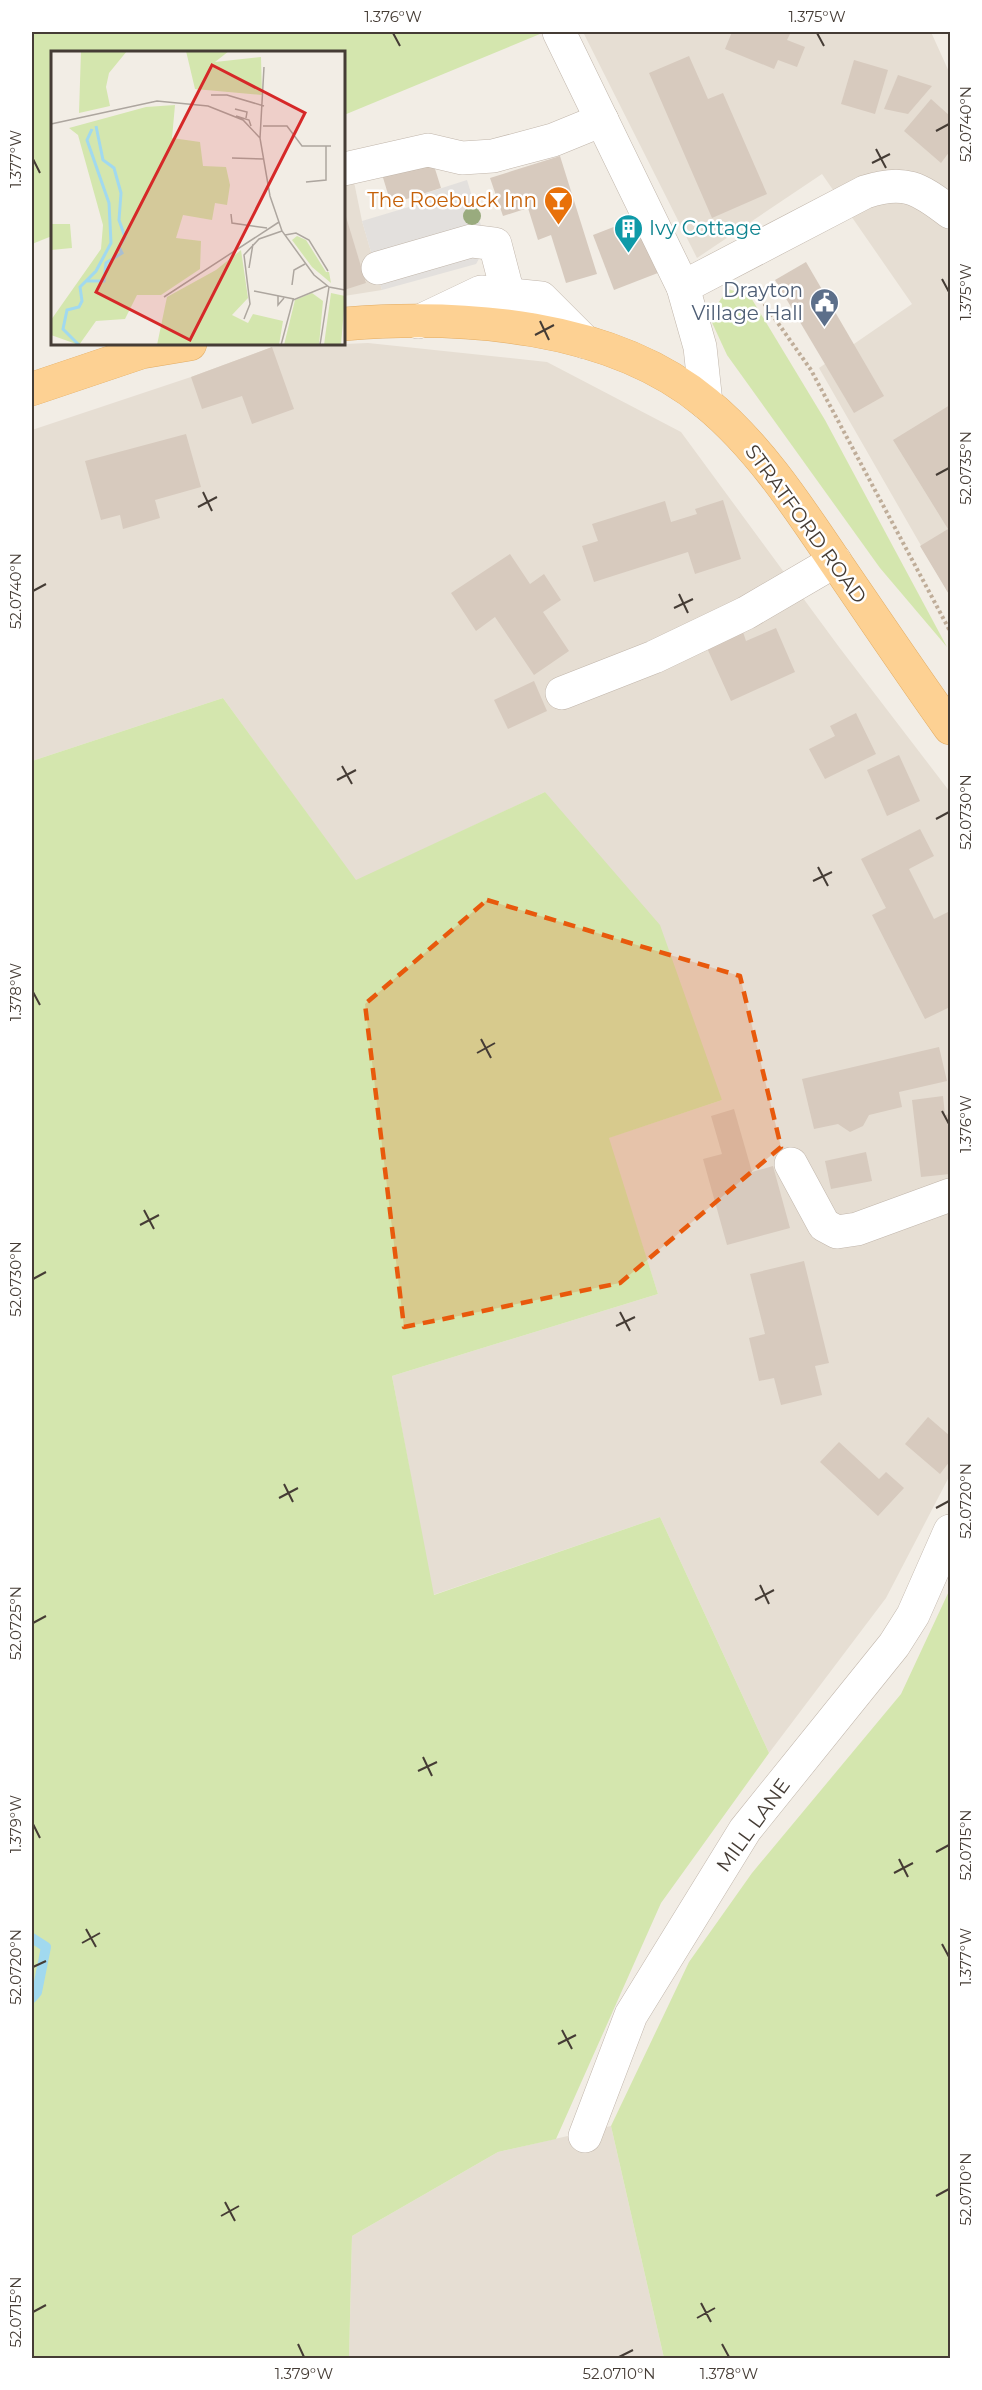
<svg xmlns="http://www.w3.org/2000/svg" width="982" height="2390" viewBox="0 0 982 2390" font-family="Montserrat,sans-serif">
<rect width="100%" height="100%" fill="#f2ede5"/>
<g fill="#e6ded3">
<path d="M583,32H931L950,74V596L819,368L912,304L822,174L697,258Z"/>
<path d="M353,177L362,221L382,290L344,296V179Z"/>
<path d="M368,343L547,362L681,432L839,647L950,792V1475L886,1598L769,1753L660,1517L433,1595L392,1376L658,1294L608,1138L722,1100L545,792L356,881L223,698L32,761V430L191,377L272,347Z"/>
<path d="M611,2126L664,2358H349L352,2236L498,2152Z"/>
</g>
<g fill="#d4e6ae">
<path d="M32,32H539L540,34L344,115V52H52V236L32,244Z"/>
<path d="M728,289L750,296L825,420L947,647L880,568L727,355L709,316Z"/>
<path d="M223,698L356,880L545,792L660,925L722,1100L609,1138L658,1294L392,1376L434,1595L660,1517L769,1753L661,1903L556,2139L498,2152L352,2236L349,2358H32V761Z"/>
<path d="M950,1589V2358H664L611,2126L689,1962L752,1873L901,1694Z"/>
</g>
<path fill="#e3e0dd" d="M467,180L487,245L476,264L382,290L362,221L412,206L420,195Z"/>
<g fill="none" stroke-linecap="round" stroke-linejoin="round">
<path stroke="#a1d9ef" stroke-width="10" d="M32,1938L46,1947L37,1992L32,1998"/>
</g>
<g fill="#d7cabe">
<path d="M732,32H791L787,40L805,47L797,67L778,60L774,69L725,49Z"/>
<path d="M689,56L708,99L723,93L767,194L712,218L649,73Z"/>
<path d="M854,60L888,70L875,114L841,104Z"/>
<path d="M898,75L932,86L908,114L884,109Z"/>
<path d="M931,99L950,116V151L941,163L904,131Z"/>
<path d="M431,156L441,188L391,204L381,171Z"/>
<path d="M560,156L597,274L566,283L551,235L538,240L528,208L503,216L490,178Z"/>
<path d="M344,210L366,283L344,290Z"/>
<path d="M642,216L663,271L614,290L593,235Z"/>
<path d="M806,262L884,396L854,413L775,280Z"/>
<path d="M272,347L294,409L252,424L242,396L202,409L191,377Z"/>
<path d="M950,405V440L948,442L950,445V596L920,546L948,529L893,440Z"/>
<path d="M186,434L201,487L155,500L160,518L123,529L120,515L101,520L85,461Z"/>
<path d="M723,500L741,559L695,574L688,552L594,582L582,546L598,541L592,524L665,501L671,522L697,514L695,509Z"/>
<path d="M510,554L530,584L544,574L561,600L543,612L569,651L534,675L495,617L476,631L451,593Z"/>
<path d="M776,628L795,672L731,701L707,648L743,632L746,641Z"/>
<path d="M534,681L547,711L508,729L494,700Z"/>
<path d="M856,713L876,754L825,779L809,749L835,736L830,726Z"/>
<path d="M899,755L920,801L887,816L867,770Z"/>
<path d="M920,829L934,856L909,869L934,919L950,911V1007L925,1019L872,915L886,908L861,859Z"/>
<path d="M939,1047L947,1081L899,1092L902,1107L869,1115L863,1126L850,1132L838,1124L814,1129L802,1079Z"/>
<path d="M943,1096L945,1115L950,1114V1174L921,1177L912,1100Z"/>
<path d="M734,1109L752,1172L773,1166L790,1228L727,1245L703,1159L722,1154L711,1116Z"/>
<path d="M866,1152L872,1181L831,1189L825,1161Z"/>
<path d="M804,1261L829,1363L815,1366L822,1395L781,1405L774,1378L759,1381L749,1338L765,1334L750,1274Z"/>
<path d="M928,1417L950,1436V1461L940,1474L905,1444Z"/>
<path d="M839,1442L879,1479L886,1472L904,1488L878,1516L820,1462Z"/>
</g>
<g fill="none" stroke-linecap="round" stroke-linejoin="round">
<defs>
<g id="minor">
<path d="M559,32L683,287L700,347L706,403"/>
<path d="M344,169L428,150L462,158L493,156L553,140L602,120"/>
<path d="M378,268L471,241L495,244L508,294"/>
<path d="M683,287L865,192C904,179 919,188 950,212"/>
<path d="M418,322L481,292L541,298L585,342"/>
<path d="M562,693L654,657L746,613L835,561"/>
<path d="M791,1164L824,1225L837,1232L857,1229L950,1195"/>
<path d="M585,2136L631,2015L745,1830L894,1645L913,1615L950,1531"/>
</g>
<g id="major">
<path d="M344,324C462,314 611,324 706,403C757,445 795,502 832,557C871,614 910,672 950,728"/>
<path d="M32,389L142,352L190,344"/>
</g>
</defs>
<use href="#minor" stroke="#c1b6ab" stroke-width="34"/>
<use href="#major" stroke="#e2ac63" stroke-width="34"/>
<path stroke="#bfad99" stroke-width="4" stroke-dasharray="3 3" stroke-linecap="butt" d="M754,289L811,370L950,631"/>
<use href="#minor" stroke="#fff" stroke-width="33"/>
<use href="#major" stroke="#fdd193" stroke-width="33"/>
</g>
<circle fill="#99ab7e" cx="472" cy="216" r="9"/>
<path fill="#e8590c" fill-opacity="0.2" stroke="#e8590c" stroke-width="4.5" stroke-dasharray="12 8" stroke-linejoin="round" d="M487,900L740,976L781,1147L620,1283L404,1327L365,1004Z"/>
<path fill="none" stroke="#453c35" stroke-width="2" d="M393,33L400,46M817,33L824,46M936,131L949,124M876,149L886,168M33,159L40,173M872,163L890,154M942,279L949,292M540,321L549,340M535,335L554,325M936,475L949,468M203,492L212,511M198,507L217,497M33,591L46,584M679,594L688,613M674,608L693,599M342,766L352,784M337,780L356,770M936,819L949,812M818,867L828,886M813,881L832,872M33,992L40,1005M481,1039L491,1058M477,1053L495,1043M942,1111L949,1124M144,1210L154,1229M140,1225L159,1215M33,1279L46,1272M620,1312L630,1331M616,1326L635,1317M284,1484L293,1502M279,1498L298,1488M936,1508L949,1501M760,1585L769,1604M755,1600L774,1590M33,1623L46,1616M423,1757L432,1776M418,1771L437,1762M33,1824L40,1838M936,1852L949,1845M899,1859L908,1877M894,1873L913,1863M86,1929L96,1947M82,1943L100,1933M942,1944L949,1957M33,1967L46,1961M562,2030L572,2049M558,2044L576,2035M936,2196L949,2189M225,2202L235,2221M221,2216L239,2206M701,2303L711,2322M33,2312L46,2305M697,2318L715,2308M298,2344L304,2357M722,2344L729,2357M619,2357L633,2350"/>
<defs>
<symbol id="bar-pin" viewBox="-11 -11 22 30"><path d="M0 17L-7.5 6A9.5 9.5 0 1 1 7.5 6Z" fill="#e8710a" stroke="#fff"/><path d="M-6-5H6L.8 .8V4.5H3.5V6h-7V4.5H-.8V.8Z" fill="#fff"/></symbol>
<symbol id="building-pin" viewBox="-11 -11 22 30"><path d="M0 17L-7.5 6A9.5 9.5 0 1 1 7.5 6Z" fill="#0f9aa8" stroke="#fff"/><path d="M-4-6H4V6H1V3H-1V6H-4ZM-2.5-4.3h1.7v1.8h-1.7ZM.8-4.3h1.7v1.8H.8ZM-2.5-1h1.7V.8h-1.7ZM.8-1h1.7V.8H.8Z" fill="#fff"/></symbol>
<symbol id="civic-pin" viewBox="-11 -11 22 30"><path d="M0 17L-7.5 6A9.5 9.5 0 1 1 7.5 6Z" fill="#5c6f8a" stroke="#fff"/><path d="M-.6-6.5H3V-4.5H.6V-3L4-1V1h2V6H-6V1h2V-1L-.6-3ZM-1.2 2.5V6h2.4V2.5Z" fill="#fff"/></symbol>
</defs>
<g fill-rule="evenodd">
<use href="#bar-pin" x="542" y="184" width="33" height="45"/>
<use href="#building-pin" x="612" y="212" width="33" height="45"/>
<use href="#civic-pin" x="808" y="286" width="33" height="45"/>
</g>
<g text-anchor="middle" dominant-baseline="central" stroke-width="5" stroke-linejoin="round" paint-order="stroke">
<g font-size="20" fill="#c56008" stroke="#fff" text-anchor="end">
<text x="537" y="200">The Roebuck Inn</text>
</g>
<g font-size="20" fill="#0d838f" stroke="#fff" text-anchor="start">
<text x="649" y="228">Ivy Cottage</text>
</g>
<g font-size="20" fill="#4e5e75" stroke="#fff" text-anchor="end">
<text x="803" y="290">Drayton<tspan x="803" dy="23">Village Hall</tspan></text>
</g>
<g font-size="20" fill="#453c35" stroke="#fff">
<text transform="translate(806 524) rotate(54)">STRATFORD ROAD</text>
<text transform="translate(753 1825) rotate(-54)">MILL LANE</text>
</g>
</g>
<g transform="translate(51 51)">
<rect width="294" height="294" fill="#f2ede5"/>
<path d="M30,0H76L58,22L55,36L59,55L28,62ZM135,0H178L164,11L210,6L211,44L144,38ZM124,54L121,87L149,91L152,115L175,116L179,134L176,154L164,152L161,169L132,164L125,187L150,190L149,218L110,244H86L74,268L45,270L28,294L0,284V269L50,198L52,174L27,84L18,77L95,56ZM0,173H19L21,197L0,199ZM246,185L255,189L275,221H278L280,232L261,216L241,189ZM190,199L197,247L181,264L197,272L202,263L232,270L228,294H106L116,246L165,219ZM261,242L272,250L268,294H233L244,249ZM280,242L294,245L290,294H273Z" fill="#d4e6ae"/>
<path fill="none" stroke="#a1d9ef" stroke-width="3" d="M36,230H53L55,212L71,202L68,196L74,186L68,169L70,142L63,117L52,109L45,75M28,294L12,278L16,259L28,256L31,250L29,236L45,220L60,192L58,152L36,89L41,78"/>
<path fill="none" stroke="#ada69f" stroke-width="1.5" d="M160,44H176L213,55M184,58L196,61L195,67M185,65L198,69L200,75M0,73L106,50L157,55L192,69L209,87L219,145L231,180L263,224L278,236L294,239M212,75H236L251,95H280M209,87L213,16M181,107L213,108M255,131L275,129V95M180,163L181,172L216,177M234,184L245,182L258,189L277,220M198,217L202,193M241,234L243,219L254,213M203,240L243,248M227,245V254L233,247M113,246L228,171M193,268L199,253L193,204L208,188L231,180M230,294L242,249L276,235M269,294L278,236"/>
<path fill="#d62828" fill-opacity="0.15" stroke="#d62828" stroke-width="3" d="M161,14L254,62L139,289L45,241Z"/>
<rect width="294" height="294" fill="none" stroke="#453c35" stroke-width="3"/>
</g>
<rect width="982" height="2390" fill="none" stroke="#ffffff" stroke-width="66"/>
<rect x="33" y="33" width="916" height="2324" fill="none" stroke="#453c35" stroke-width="2"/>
<g font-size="15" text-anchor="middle" fill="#453c35">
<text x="393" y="22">1.376°W</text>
<text x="817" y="22">1.375°W</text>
<text transform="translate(966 124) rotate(-90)" y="5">52.0740°N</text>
<text transform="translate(16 159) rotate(-90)" y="5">1.377°W</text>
<text transform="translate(966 292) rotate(-90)" y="5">1.375°W</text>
<text transform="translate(966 468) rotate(-90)" y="5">52.0735°N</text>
<text transform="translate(16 591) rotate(-90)" y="5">52.0740°N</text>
<text transform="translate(966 812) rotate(-90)" y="5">52.0730°N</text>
<text transform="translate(16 992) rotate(-90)" y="5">1.378°W</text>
<text transform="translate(966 1124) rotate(-90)" y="5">1.376°W</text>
<text transform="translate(16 1279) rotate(-90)" y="5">52.0730°N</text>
<text transform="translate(966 1501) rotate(-90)" y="5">52.0720°N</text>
<text transform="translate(16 1623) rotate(-90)" y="5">52.0725°N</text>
<text transform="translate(16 1824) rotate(-90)" y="5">1.379°W</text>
<text transform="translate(966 1845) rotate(-90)" y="5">52.0715°N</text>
<text transform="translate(966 1957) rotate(-90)" y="5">1.377°W</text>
<text transform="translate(16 1967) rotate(-90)" y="5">52.0720°N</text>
<text transform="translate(966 2189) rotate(-90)" y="5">52.0710°N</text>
<text transform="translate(16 2312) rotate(-90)" y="5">52.0715°N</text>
<text x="304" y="2379">1.379°W</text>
<text x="619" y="2379">52.0710°N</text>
<text x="729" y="2379">1.378°W</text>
</g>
</svg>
